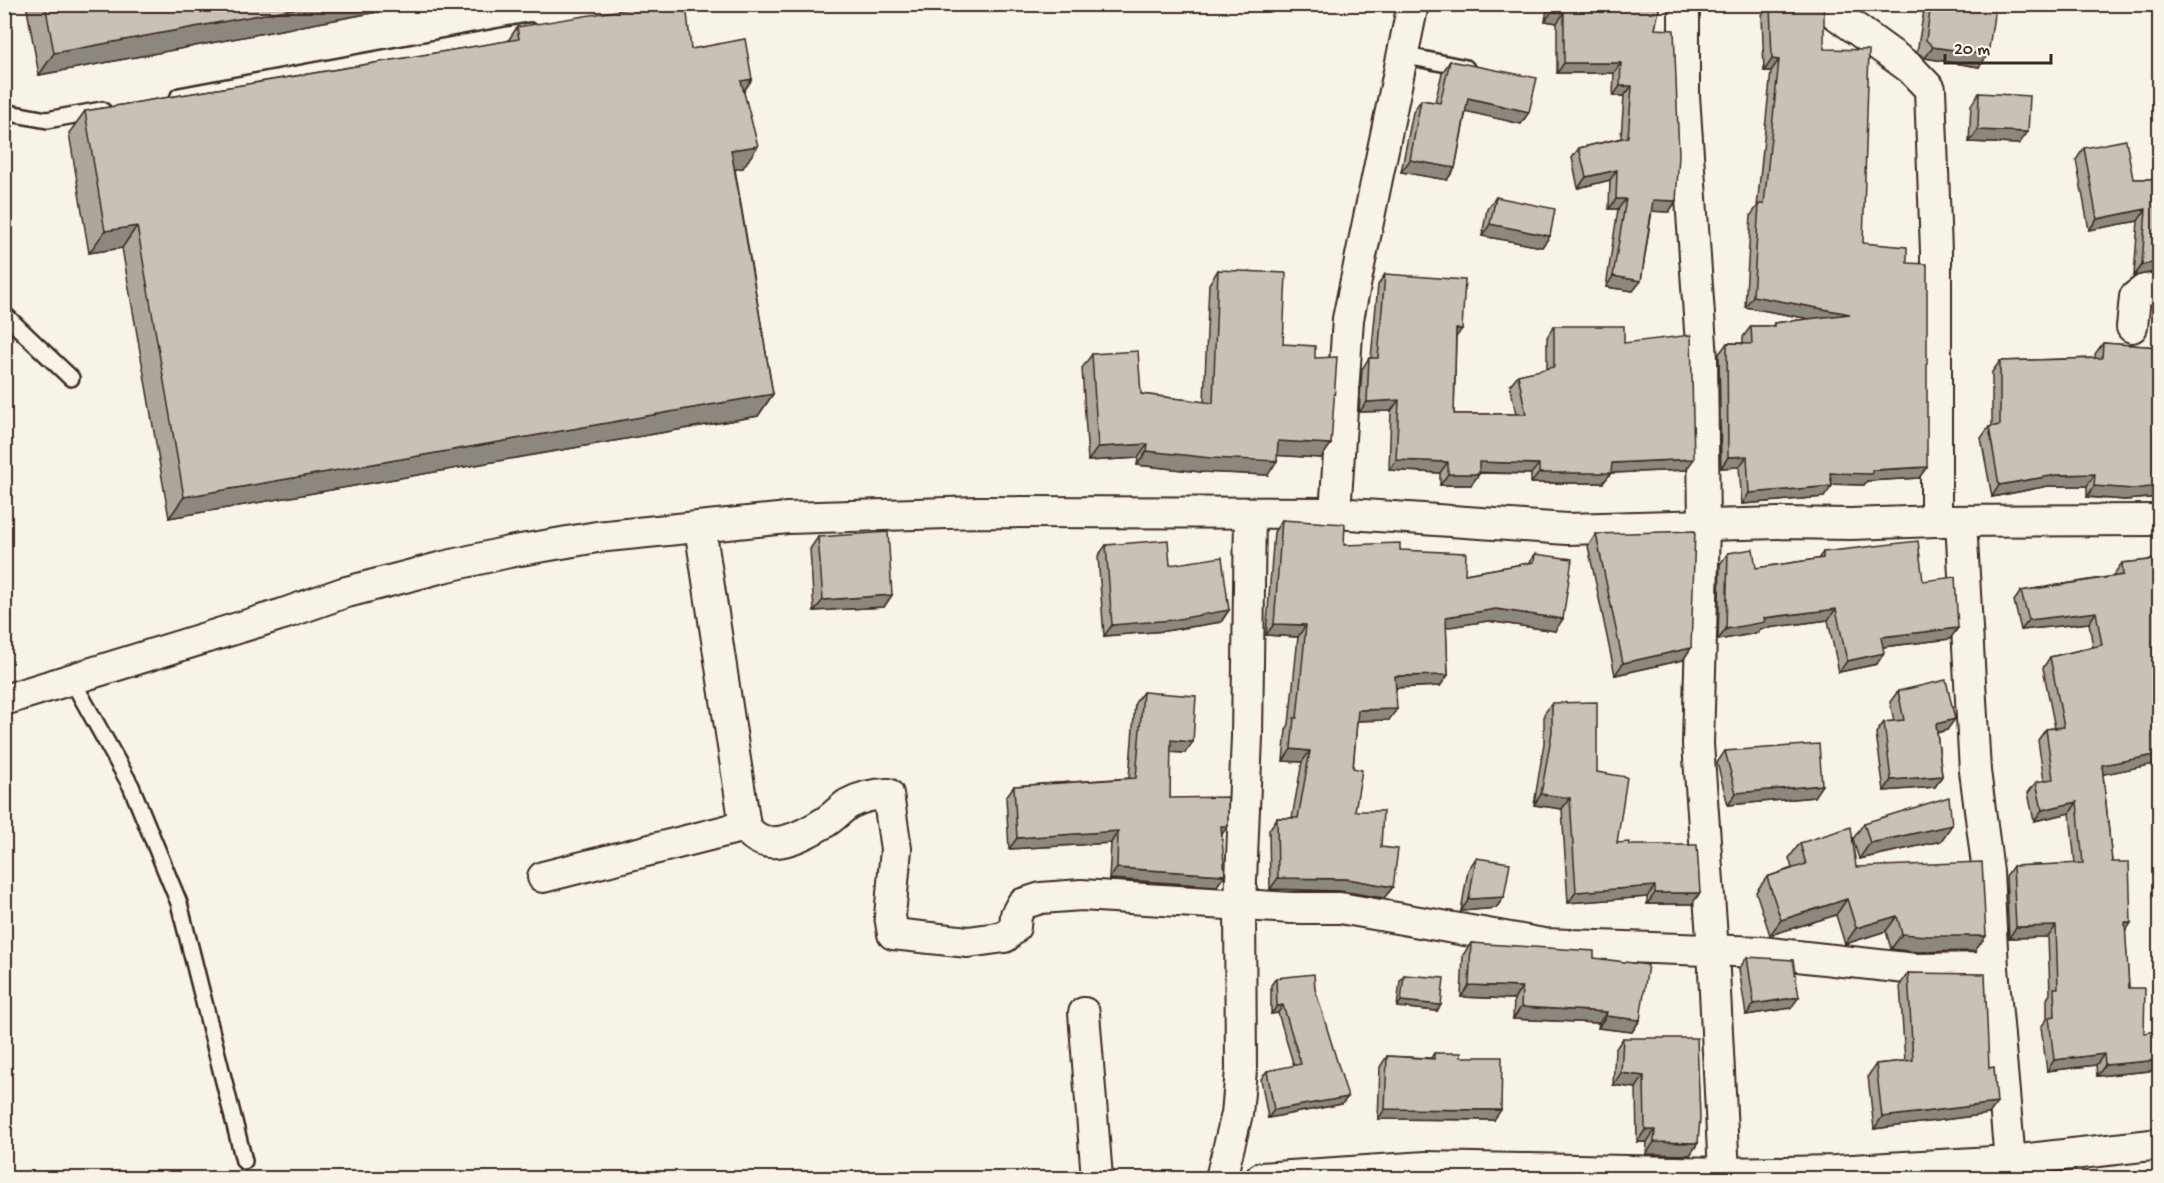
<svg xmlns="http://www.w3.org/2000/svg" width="2164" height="1183" viewBox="0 0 2164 1183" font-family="'Gochi Hand',sans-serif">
<rect width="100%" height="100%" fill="#f7f3e8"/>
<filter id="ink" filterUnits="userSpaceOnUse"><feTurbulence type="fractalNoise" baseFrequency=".0167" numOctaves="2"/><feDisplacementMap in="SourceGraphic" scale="12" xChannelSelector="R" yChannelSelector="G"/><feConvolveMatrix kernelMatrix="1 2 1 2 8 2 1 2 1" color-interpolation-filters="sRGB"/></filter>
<g filter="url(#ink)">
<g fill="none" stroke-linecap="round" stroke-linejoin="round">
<defs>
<g id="lane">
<path d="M1402,55L1466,68"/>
<path d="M179,96L530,31"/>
<path d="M4,112L47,120L102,110"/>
<path d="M4,314L71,378"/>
<path d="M72,680L131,786L179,903L244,1161"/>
</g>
<g id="street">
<path d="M1684,4V96L1702,359L1704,526L1698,744L1713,951L1724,1173"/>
<path d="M1822,4L1910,68L1930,89L1936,252V521"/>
<path d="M2132,327L2135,297L2144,290L2160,288"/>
<path d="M1335,513L1348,319L1413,4"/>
<path d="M1961,521L1975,771L1988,872L1993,968L2010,1161L2014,1178"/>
<path d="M700,527L745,826C764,855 797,839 822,824C832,819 839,810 848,804C861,797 874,794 888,794L896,849L890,916L893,934L968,942L1005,937L1015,927L1016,915L1022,904L1041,898L1081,895L1292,908H1340L1544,944L1761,952L1915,969L1993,968"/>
<path d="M4,700L283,614L343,593L443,567L509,552L597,537L788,518L979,512L1335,513L1567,529L1779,523L1851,524L1936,521L2160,520"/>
<path d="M543,877L745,826"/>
<path d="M1084,1013L1097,1178"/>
<path d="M1221,1178L1237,1114L1241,1070L1240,904L1247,737L1250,513"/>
<path d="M1261,1178L1426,1167L1724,1173L1835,1171L2010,1161L2160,1144"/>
</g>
</defs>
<use href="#lane" stroke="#3b2a1e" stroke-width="20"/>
<use href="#street" stroke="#3b2a1e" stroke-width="34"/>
<use href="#lane" stroke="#f7f3e8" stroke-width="15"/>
<use href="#street" stroke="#f7f3e8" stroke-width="30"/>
</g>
<g fill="#aca69d" stroke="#3b2a1e" stroke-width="1.5">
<path d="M26,4H420L39,75Z"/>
<path d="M1548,4H1660L1655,29L1676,201L1669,212L1652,211L1641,281L1633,291L1606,287L1618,209H1609L1610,180L1578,188L1572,158L1579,148L1621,138L1624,96H1613L1614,73H1557V23L1545,21Z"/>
<path d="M1770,4L1824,49L1863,243L1907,263L1919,478L1867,481L1864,485L1831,484L1824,497L1742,504L1739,467L1721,468L1719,354L1727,343H1743V337L1751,326H1773L1774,323L1810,319L1745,307L1751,215L1757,207L1771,71H1764L1762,15Z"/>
<path d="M1893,4H1971L1979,67L1925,58L1917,52L1924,10L1927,6Z"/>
<path d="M517,27L691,49L752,79L744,91L743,168L735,169L773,394L758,416L169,518L122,248L89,253L69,133L85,111L508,41Z"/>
<path d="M1450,61L1529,112L1521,124L1466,111L1455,168L1447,180L1401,172L1413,112L1421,100L1435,102L1442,73Z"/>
<path d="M1979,93L2019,144L1969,142L1971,105Z"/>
<path d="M2084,148L2133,179H2160V271L2134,276L2138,221L2089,230L2076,160Z"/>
<path d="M1496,197L1550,236L1542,247L1482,236L1487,209Z"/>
<path d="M1218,270L1283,344L1315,358L1331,444L1321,458L1278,455L1268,475L1201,472L1137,465L1138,458L1088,461L1082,368L1092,354L1141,394L1204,402L1209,284Z"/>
<path d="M1385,274L1456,337L1454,414H1516L1510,385L1518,375L1547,369V337L1554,326L1624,343L1686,470L1611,473L1603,483H1531V474L1479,473V474L1471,485H1440V473L1389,470L1391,411L1359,412L1362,369L1369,358H1371L1378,285Z"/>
<path d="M2160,314V497L2125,500L2087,497V486H2048L1992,497L1981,438L1989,427L1992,426V372L2000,361L2095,358V354L2103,343L2157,347Z"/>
<path d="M1282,520L1344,545L1400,550L1465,574L1529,563L1535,554L1555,631L1488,621L1446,627L1448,675L1440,686L1396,688L1389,720L1357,721L1353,768L1355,811L1381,847L1393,887L1384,898L1340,891L1270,889L1269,830L1277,818H1292L1302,762L1283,761L1286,730L1289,724L1298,637L1266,635L1274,532Z"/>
<path d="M1596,534L1691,648L1683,660L1615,675L1588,546Z"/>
<path d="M818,537L892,595L884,607L814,611L810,549Z"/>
<path d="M1106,545L1229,610L1221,622L1165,631L1104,636L1098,556Z"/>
<path d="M1823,552L1923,581L1950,639L1883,647L1877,664L1839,672L1828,620L1760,629L1757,633L1718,640L1720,564L1728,553L1756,568L1818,559Z"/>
<path d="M2160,556V763L2103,774L2112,862L2125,932L2129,988L2144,1033L2160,1031V1070L2097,1076L2096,1065L2047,1071L2041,1027L2047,1019V999L2050,994L2048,937L2009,938L2006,876L2013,866L2075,864L2070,813L2034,821L2028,793L2036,782L2044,781L2038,740L2046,729L2055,728L2043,668L2050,657L2093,647L2089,623L2021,630L2014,601L2021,591L2114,576V574L2122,563L2158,559Z"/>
<path d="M1898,691L1947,730L1937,733L1942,776L1935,787L1884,791L1876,733L1884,722L1894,721L1890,702Z"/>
<path d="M1143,692L1185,753L1170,752V798L1222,835L1217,886L1109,879L1111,843L1009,849L1006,797L1014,786L1129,778L1135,703Z"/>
<path d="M1552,703L1597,772L1617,843L1629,845L1692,904H1647V897L1568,903L1562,809L1534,805L1544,743V714Z"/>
<path d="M1725,751L1814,797L1728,805L1717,763Z"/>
<path d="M1864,823L1941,841L1859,859L1853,839Z"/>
<path d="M1800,843L1856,867L1986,936L1975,951L1916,952L1891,949L1886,931L1845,944L1836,915L1770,935L1756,892L1767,877L1792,868L1789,858Z"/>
<path d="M1476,858L1504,897L1496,908L1461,911L1468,870Z"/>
<path d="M1471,943L1594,958L1640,1020L1632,1032L1598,1028L1599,1023L1513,1019L1514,999L1461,997L1463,955Z"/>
<path d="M1747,957L1791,1008L1746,1015L1739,969Z"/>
<path d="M1908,973L1989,1114L1874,1129L1868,1076L1876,1064L1905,1061L1900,985Z"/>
<path d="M1404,975L1437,1011L1397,1007L1400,981Z"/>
<path d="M1276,978L1315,989L1342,1104L1268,1118L1261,1079L1267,1071L1294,1066L1278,1013L1271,1014V985Z"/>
<path d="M1623,1038L1698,1143L1690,1155L1646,1154L1647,1142H1637L1636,1088L1613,1085L1615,1050Z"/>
<path d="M1434,1053L1461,1057L1494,1120L1378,1119L1380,1067L1387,1056L1431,1058Z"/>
</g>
<g fill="#8c877f" stroke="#3b2a1e" stroke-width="1.5">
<path d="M319,4H420L39,75L54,53Z"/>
<path d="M1893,4H1928L1927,6Z"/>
<path d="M1552,11L1564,13L1557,23L1545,21Z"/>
<path d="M1933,47L1988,55L1979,67L1925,58Z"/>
<path d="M1772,59L1779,60L1771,71H1764Z"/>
<path d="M1564,63H1621L1614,73H1557Z"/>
<path d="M752,79L737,101L741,81Z"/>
<path d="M1620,86H1632L1624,96H1613Z"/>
<path d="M1468,98L1529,112L1521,124L1460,110Z"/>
<path d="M1978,130L2028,132L2019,144L1969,142Z"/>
<path d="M758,146L743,168L716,172L731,150Z"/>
<path d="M1410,160L1455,168L1447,180L1401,172Z"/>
<path d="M1617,170L1610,180L1578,188L1586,177Z"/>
<path d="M1616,199H1626L1618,209H1609Z"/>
<path d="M1653,200L1676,201L1669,212L1646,211Z"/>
<path d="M2146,209L2138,221L2089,230L2097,219Z"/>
<path d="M1490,224L1550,236L1542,247L1482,236Z"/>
<path d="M137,226L122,248L89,253L105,231Z"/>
<path d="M2160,261V271L2134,276L2142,265Z"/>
<path d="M1613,276L1641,281L1633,291L1606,287Z"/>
<path d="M1753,296L1850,314L1842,325L1745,307Z"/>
<path d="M1456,329H1462L1454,340Z"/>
<path d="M773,394L758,416L169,518L184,497Z"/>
<path d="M1399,400L1391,411L1359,412L1367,402Z"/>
<path d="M1278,441L1331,444L1321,458L1269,455Z"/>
<path d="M1148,444L1138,458L1088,461L1098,447Z"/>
<path d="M1147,451L1277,461L1268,475L1201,472L1137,465Z"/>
<path d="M1747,456L1739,467L1721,468L1728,457Z"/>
<path d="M1694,459L1686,470L1611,473L1603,483H1531L1539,473L1612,463Z"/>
<path d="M1396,460L1448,462L1440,473L1389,470Z"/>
<path d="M1479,462L1539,464L1531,474L1471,472Z"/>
<path d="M1927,467L1919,478L1867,481L1864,485L1823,484L1830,473Z"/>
<path d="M1448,474H1479L1471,485H1440Z"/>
<path d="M2095,474L2087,486H2048L1992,497L1999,485L2056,475Z"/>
<path d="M1832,486L1824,497L1742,504L1749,493Z"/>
<path d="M2094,486H2160V497L2125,500L2087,497Z"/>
<path d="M892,595L884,607L814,611L823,600Z"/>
<path d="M1496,609L1563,619L1555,631L1488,621L1437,629L1446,617Z"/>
<path d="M1836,609L1828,620L1760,629L1757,633L1718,640L1726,629L1764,618Z"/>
<path d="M1229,610L1221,622L1165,631L1104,636L1112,625Z"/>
<path d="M2096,612L2089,623L2021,630L2029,620Z"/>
<path d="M1274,624L1306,625L1298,637L1266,635Z"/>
<path d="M1958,628L1950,639L1873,648L1881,637Z"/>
<path d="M1691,648L1683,660L1615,675L1623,663Z"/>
<path d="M1884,653L1877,664L1839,672L1847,661Z"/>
<path d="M1448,675L1440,686L1387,688L1395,676Z"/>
<path d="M1397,709L1389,720L1349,721L1358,710Z"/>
<path d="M1955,719L1947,730L1928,735L1936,724Z"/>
<path d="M1171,740L1193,742L1185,753L1163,752Z"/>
<path d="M1291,749L1310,751L1302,762L1283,761Z"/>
<path d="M2160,754V763L2095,776L2102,765Z"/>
<path d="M1942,776L1935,787L1884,791L1891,780Z"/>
<path d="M1822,785L1814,797L1728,805L1736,793Z"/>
<path d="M1541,794L1570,798L1562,809L1534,805Z"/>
<path d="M2077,802L2070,813L2034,821L2042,810Z"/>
<path d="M1952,825L1941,841L1859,859L1870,843Z"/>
<path d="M1221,826H1228L1220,837Z"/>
<path d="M1118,831L1111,843L1009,849L1017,838Z"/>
<path d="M1117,868L1225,875L1217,886L1109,879Z"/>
<path d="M1278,878L1348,879L1393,887L1384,898L1340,891L1270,889Z"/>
<path d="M1655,886L1647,897L1568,903L1576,892Z"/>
<path d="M1655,893H1700L1692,904H1647Z"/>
<path d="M1504,897L1496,908L1461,911L1469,899Z"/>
<path d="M1847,899L1836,915L1770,935L1781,920Z"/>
<path d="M1897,916L1886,931L1845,944L1856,928Z"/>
<path d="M2125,923H2131L2124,934Z"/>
<path d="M2056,926L2048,937L2009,938L2016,927Z"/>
<path d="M1902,934L1986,936L1975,951L1916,952L1891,949Z"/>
<path d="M1469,985L1522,987L1514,999L1461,997Z"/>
<path d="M1799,997L1791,1008L1746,1015L1754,1004Z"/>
<path d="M1401,1001L1441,1005L1437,1011L1397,1007Z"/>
<path d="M1283,1005L1278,1013L1271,1014L1277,1006Z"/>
<path d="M1521,1007L1607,1012L1599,1023L1513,1019Z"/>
<path d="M1606,1016L1640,1020L1632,1032L1598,1028Z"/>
<path d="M2104,1054L2096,1065L2047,1071L2054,1060Z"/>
<path d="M2160,1060V1070L2097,1076L2105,1065Z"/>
<path d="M1621,1073L1644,1076L1636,1088L1613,1085Z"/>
<path d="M1348,1097L1342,1104L1268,1118L1274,1110Z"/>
<path d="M1997,1103L1989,1114L1874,1129L1882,1117Z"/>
<path d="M1385,1109L1501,1110L1494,1120L1378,1119Z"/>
<path d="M1645,1130H1655L1647,1142H1637Z"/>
<path d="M1654,1142L1698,1143L1690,1155L1646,1154Z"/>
</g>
<g fill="#c8c1b6" stroke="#3b2a1e" stroke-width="1.5">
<path d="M45,4H319L54,53Z"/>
<path d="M658,4H686L691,49L745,39L752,79L741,81L758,146L731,150L773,394L184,497L137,226L105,231L85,111L519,39L517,27Z"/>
<path d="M1554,4H1660L1655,29L1674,30L1679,155L1676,201L1653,200L1641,281L1613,276L1626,199H1616L1617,170L1586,177L1579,148L1628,137L1632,86H1620L1621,63H1564V13L1552,11Z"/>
<path d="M1770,4H1818L1824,10V49L1869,50L1863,243L1907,247V263L1927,264V467L1872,470V474L1830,473L1832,486L1749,493L1747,456L1728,457L1727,343L1752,344L1751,326H1774V323L1850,314L1753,296L1759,204H1764L1779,60L1772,59Z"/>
<path d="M1931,4H1971L1995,8L1988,55L1933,47L1926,40Z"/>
<path d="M1450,61L1537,78L1529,112L1468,98L1455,168L1410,160L1421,100L1440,103Z"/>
<path d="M1979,93L2030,96L2028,132L1978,130Z"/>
<path d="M2126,140L2133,179H2160V261L2142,265L2146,209L2097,219L2084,148Z"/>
<path d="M1496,197L1555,209L1550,236L1490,224Z"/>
<path d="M1218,270L1286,273L1283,344L1315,346V358L1337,357L1331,444L1278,441L1277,461L1211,458L1147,451L1148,444L1098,447L1092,354L1138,351L1141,394L1213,403Z"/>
<path d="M1385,274L1465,280L1462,329H1456L1454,414H1526L1518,375L1554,367V326H1624V343L1691,335L1694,459L1612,463L1611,473H1539V464L1479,462V474H1448V462L1396,460L1399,400L1367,402L1369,358H1378Z"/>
<path d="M2103,343L2160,347V486L2133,489L2094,486L2095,474L2056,475L1999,485L1989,427L2000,425V361L2102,358Z"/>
<path d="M1282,520L1345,524L1344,545L1400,543V550L1466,553L1465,574L1534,562L1535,554L1572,559L1563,619L1496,609L1446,617L1448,675L1395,676L1397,709L1358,710L1353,768L1362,770L1355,811H1383L1381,847L1398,849L1393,887L1348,879L1278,878L1277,818H1298L1310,751L1291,749L1294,718H1297L1306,625L1274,624Z"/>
<path d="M1695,531L1691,648L1623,663L1596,534Z"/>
<path d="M888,532L892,595L823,600L818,537Z"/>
<path d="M1168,540L1170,565L1222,557L1229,610L1173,620L1112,625L1106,545Z"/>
<path d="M1918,541L1923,581L1955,577L1958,628L1881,637L1884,653L1847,661L1836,609L1764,618L1765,622L1726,629L1728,553L1753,549L1756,568L1823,558V552Z"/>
<path d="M2160,559V754L2102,765L2112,862H2129L2131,923H2125L2129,988H2145L2144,1033L2160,1031V1060L2105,1065L2104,1054L2054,1060L2049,1017L2055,1016L2054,988H2058L2056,926L2016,927L2013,866L2083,863L2077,802L2042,810L2036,782L2053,779L2046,729L2064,727L2050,657L2102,645L2096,612L2029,620L2021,591L2123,575L2122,563Z"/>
<path d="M1946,680L1955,719L1936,724L1942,776L1891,780L1884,722L1904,720L1898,691Z"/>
<path d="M1143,692L1196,696L1193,742L1171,740L1170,798L1228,797V826H1221L1225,875L1117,868L1118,831L1017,838L1014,786L1136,778Z"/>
<path d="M1597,702V772L1627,777L1617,843L1629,842V845H1697L1700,893H1655V886L1576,892L1570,798L1541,794L1552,732V703Z"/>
<path d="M1819,744L1822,785L1736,793L1725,751Z"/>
<path d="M1949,797L1952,825L1870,843L1864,823Z"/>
<path d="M1851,827L1856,867L1982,862L1986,936H1927L1902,934L1897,916L1856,928L1847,899L1781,920L1767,877L1806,864L1800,843Z"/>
<path d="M1476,858L1510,863L1504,897L1469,899Z"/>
<path d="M1471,943L1594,951V958L1648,965L1640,1020L1606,1016L1607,1012L1521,1007L1522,987L1469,985Z"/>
<path d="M1747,957L1793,960L1799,997L1754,1004Z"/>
<path d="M1908,973L1985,974L1989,1068L1994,1067L1997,1103L1882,1117L1876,1064L1913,1060Z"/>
<path d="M1314,974L1315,989L1348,1097L1274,1110L1267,1071L1301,1064L1283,1005L1277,1006L1276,978Z"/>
<path d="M1404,975L1444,978L1441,1005L1401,1001Z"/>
<path d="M1623,1038H1697L1700,1118L1698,1143L1654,1142L1655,1130H1645L1644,1076L1621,1073Z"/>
<path d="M1434,1053H1461V1057H1502L1501,1110L1385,1109L1387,1056L1434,1059Z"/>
<path d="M1652,1177L1695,1178V1179H1651Z"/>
</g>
</g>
<rect width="2164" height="1183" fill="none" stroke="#f7f3e8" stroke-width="24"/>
<rect x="12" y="12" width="2140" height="1159" fill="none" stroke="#3b2a1e" stroke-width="2" filter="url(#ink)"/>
<path d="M1945 54v9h106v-9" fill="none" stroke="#3b2a1e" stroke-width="3"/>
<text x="1954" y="54" font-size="18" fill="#3b2a1e" stroke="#f7f3e8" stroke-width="4.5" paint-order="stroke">20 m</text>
</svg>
